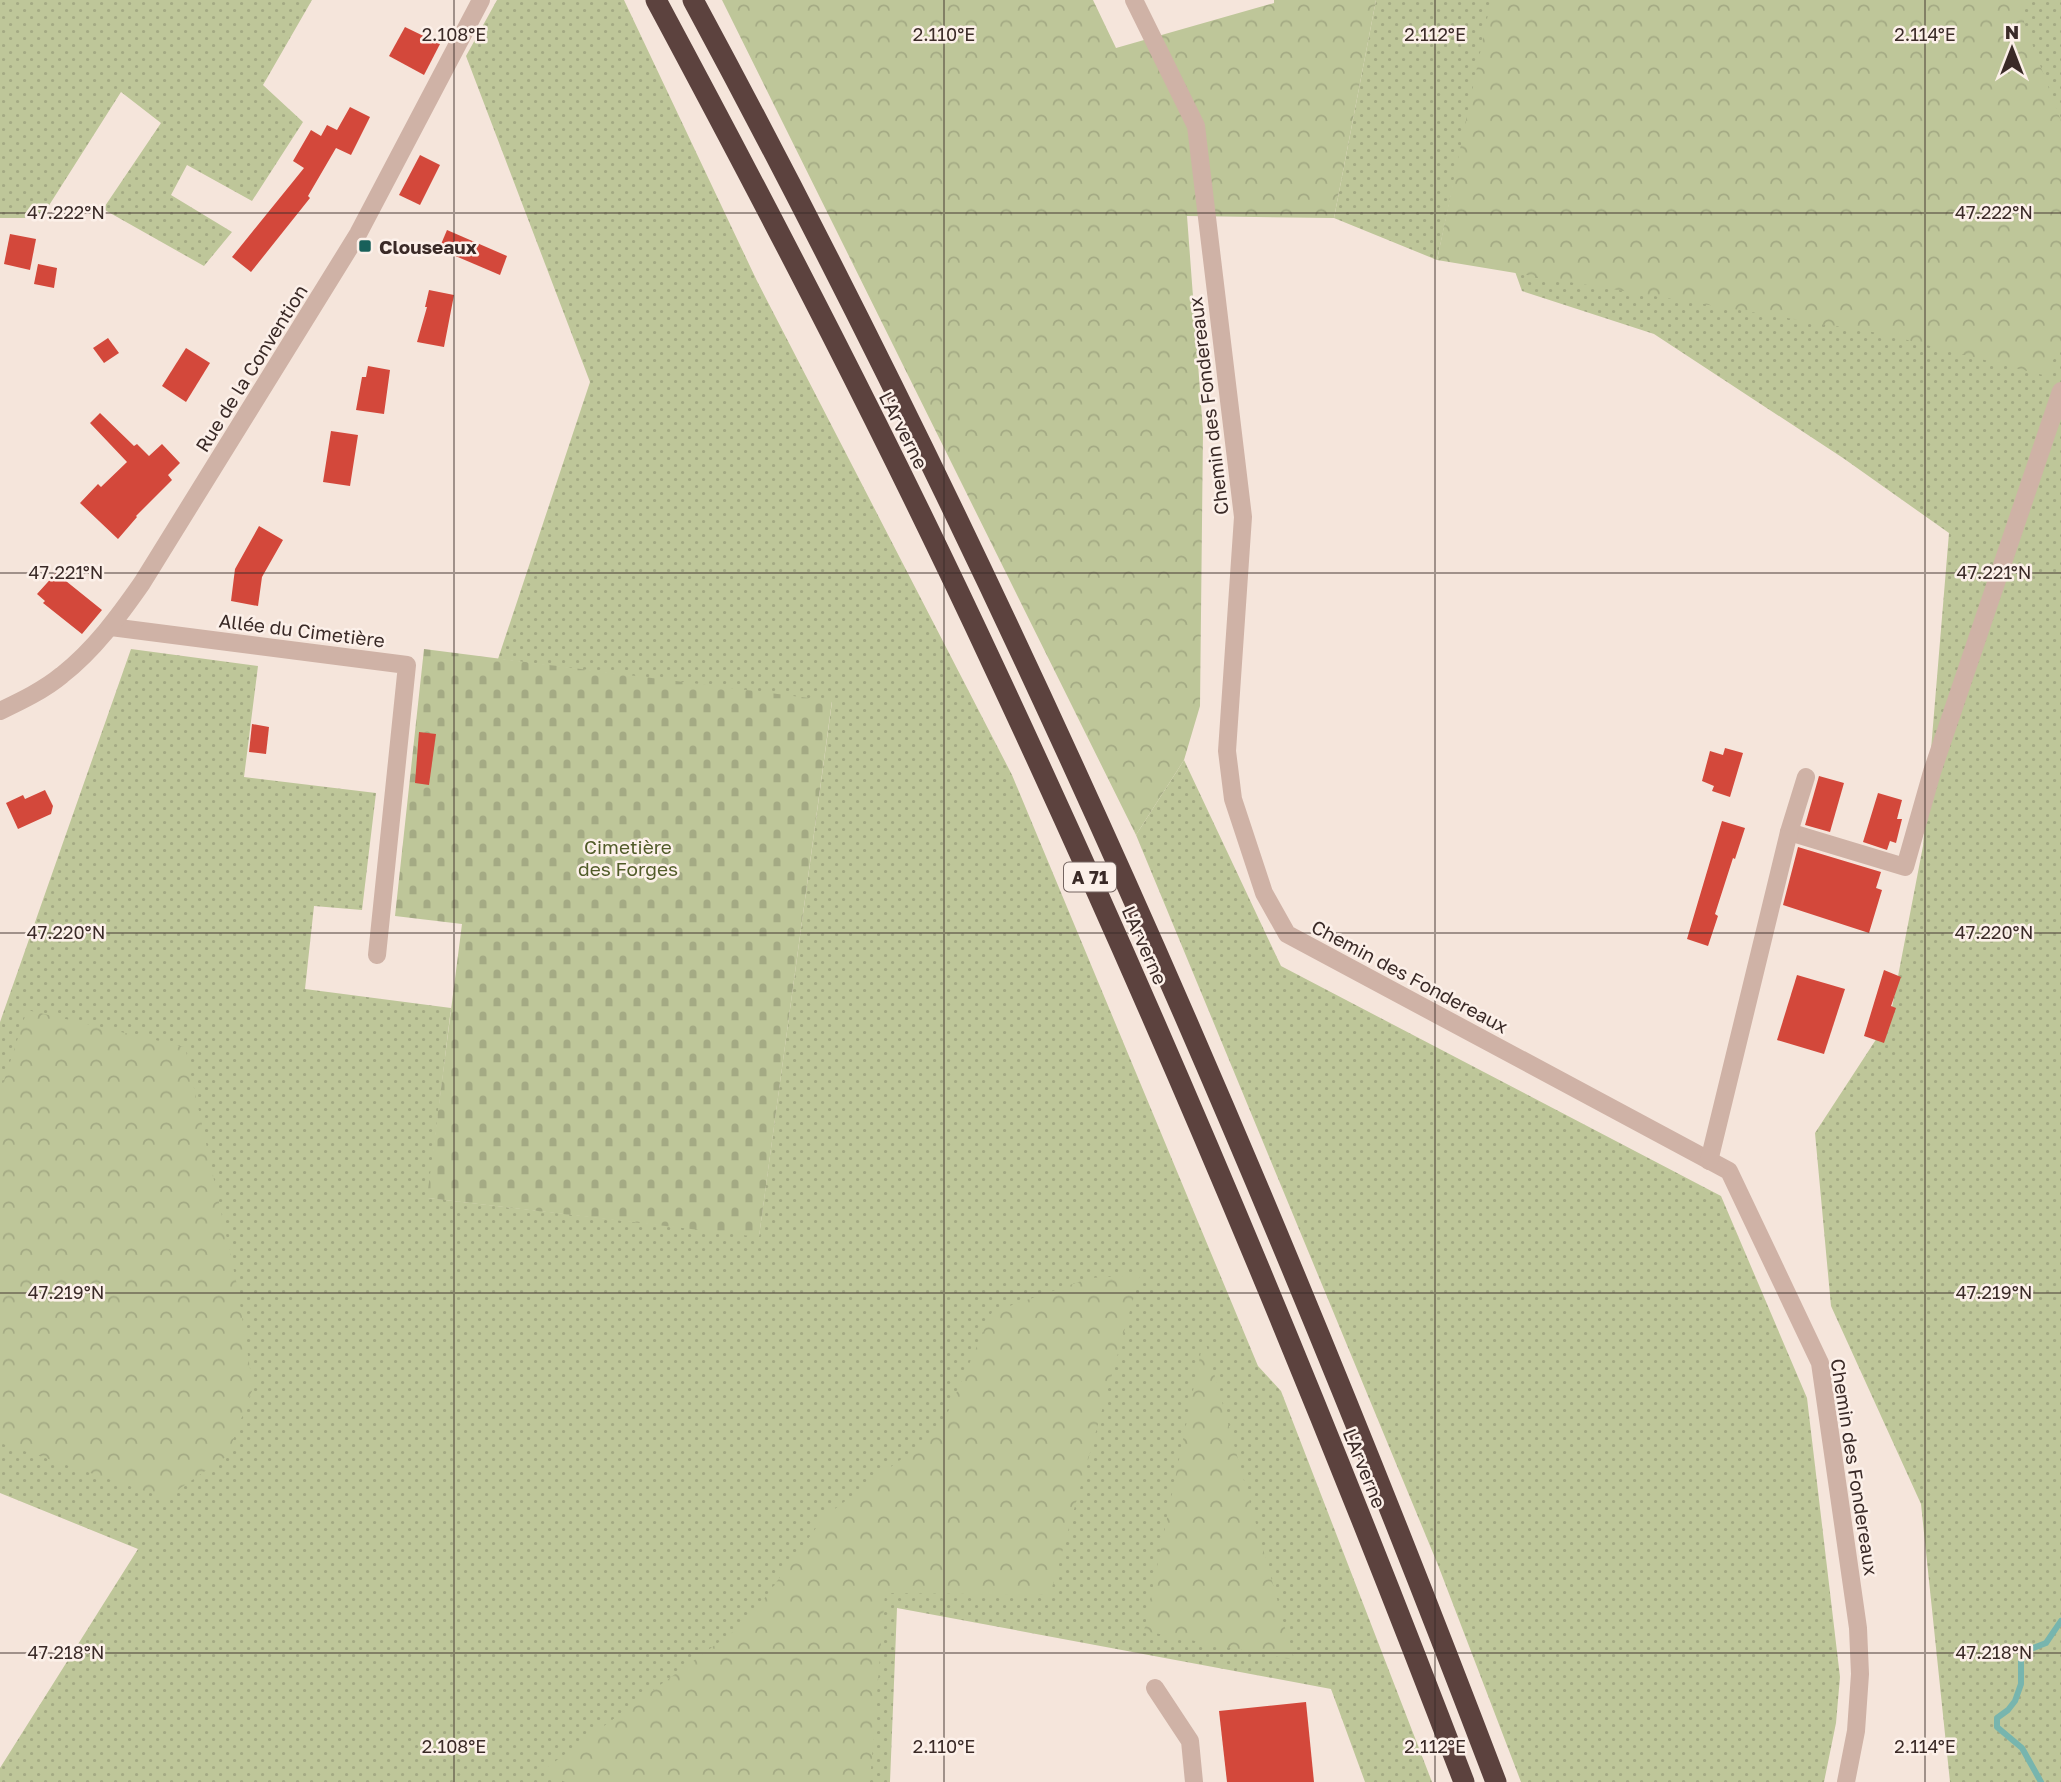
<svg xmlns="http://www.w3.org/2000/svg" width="2061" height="1782" viewBox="0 0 2061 1782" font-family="'Golos Text',sans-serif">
<defs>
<pattern id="grass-dots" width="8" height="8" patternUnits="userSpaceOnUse" patternTransform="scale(1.75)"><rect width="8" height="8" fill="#bec699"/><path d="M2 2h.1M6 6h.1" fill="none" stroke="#a4aa84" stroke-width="1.8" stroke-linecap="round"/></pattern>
<pattern id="forest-crowns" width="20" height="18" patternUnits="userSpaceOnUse" patternTransform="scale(1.75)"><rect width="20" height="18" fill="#bec699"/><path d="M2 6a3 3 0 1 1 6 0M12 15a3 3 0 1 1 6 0" fill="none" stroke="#a4aa84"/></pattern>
<pattern id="cemetery-stones" width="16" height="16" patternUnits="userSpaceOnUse" patternTransform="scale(1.75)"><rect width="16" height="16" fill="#bec699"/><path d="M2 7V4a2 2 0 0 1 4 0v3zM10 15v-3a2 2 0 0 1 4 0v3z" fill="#a4aa84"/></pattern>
</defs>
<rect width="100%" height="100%" fill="#f5e5db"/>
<g fill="url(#grass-dots)">
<path d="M0,0H312L263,85L303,122L252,201L187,165L171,195L232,232L204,266L103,209L161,123L121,92L41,218H0Z"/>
<path d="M497,0H624L757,281L1012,775L1258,1366L1281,1391L1432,1782H1365L1331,1689L897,1608L890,1782H0V1768L138,1549L0,1493V1022L131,649L258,666L244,777L376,793L362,910L314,906L305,989L451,1008L428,1198L759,1236L832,702L498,659L590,382L466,56Z"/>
<path d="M1376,0H2061V1782H1950L1921,1504L1831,1306L1815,1133L1890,1018L1923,846L1949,533L1843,458L1654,334L1522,291L1481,177L1472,98L1437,260L1334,218Z"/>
<path d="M1184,760L1281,966L1721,1196L1807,1398L1840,1677L1836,1723L1824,1782H1521L1438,1565L1136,835Z"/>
</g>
<g fill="url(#forest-crowns)">
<path d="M722,0H1093L1116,48L1274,3V0H1376L1334,218L1187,216L1203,431L1200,706L1184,760L1136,835Z"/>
<path d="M1491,0H2024V22L2061,121V340L2047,376L1884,334L1437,260Z"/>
<path d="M27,1010L185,1047L237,1285L253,1388L227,1456L166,1498L0,1443V1093Z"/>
<path d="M1140,1275L1050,1595L885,1593L870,1782H565L542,1771L748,1621L824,1517L940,1430L992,1312L1090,1278Z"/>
<path d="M1204,1337L1294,1660L1144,1631Z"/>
</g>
<path fill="url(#cemetery-stones)" d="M424,649L832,701L759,1237L427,1198L462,924L395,916Z"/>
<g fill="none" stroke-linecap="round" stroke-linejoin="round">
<path stroke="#77b5ae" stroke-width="6" d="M2041,1782L2022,1748L1997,1727V1718L2008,1710L2015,1701L2021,1684V1660L2028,1650L2046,1643L2061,1621"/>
</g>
<g fill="#d3483b">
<path d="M405,27L440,44L424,75L389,56Z"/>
<path d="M350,107L370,117L351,155L336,148L308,196L310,198L251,272L232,257L304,168L293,161L311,130L321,136L327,125L337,130Z"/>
<path d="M420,155L440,165L420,205L399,195Z"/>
<path d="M447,230L507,256L500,275L439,249Z"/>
<path d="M10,234L36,239L30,270L4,264Z"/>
<path d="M38,264L57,268L54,288L34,284Z"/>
<path d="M429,290L454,295L444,347L417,342L427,307H425Z"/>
<path d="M108,338L119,353L104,363L93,348Z"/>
<path d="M186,348L210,363L186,402L162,386Z"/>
<path d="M368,366L390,370L384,414L356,410L362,377H366Z"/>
<path d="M100,413L134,446L137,444L149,456L162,444L180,463L168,475L172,480L136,516L137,517L118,539L80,503L98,484L101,487L127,462L90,423Z"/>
<path d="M331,431L358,435L350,486L323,482Z"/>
<path d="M259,526L283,540L262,577L258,606L231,601L235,569Z"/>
<path d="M56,573L102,610L82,634L43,603L45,601L37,594Z"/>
<path d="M252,724L269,727L266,754L249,752Z"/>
<path d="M419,732L436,734L429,785L415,783Z"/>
<path d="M1725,748L1743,753L1730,797L1712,791L1714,786L1702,781L1710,751L1723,755Z"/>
<path d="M1819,776L1844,783L1830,832L1805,825Z"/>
<path d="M45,790L53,806L51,814L18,829L6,803L23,795L25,799Z"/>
<path d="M1878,793L1902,800L1897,819H1902L1896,843L1890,841L1887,850L1863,842Z"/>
<path d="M1722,821L1745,828L1735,859L1733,858L1715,914L1718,916L1708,946L1687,939Z"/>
<path d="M1798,847L1881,872L1876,888L1882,890L1869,933L1783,905Z"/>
<path d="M1884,970L1901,977L1891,1006L1896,1008L1884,1043L1864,1036Z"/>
<path d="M1797,975L1845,989L1824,1054L1777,1040Z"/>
<path d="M1306,1702L1314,1782H1227L1219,1711Z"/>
</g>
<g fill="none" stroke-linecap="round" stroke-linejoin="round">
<g stroke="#cfb2a6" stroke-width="18">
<path d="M1134,0L1196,126L1243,517L1227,751L1233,799L1264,893L1287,934L1729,1171L1820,1363L1858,1628L1860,1674L1856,1731L1846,1782"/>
<path d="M111,627L407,665L377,955"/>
<path d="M0,711C21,701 44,690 62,675C94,650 119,616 142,583L358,234L481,0"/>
<path d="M1789,832L1905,867L1932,772L2061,391"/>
<path d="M1709,1161L1789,832L1806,777"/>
<path d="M1155,1688L1190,1741L1194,1782"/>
</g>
<g stroke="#5c423e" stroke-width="21">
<path d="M656,0C774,220 889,441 994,667C1165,1032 1320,1405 1464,1782"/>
<path d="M693,0C1003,574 1264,1173 1496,1782"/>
</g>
</g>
<path fill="none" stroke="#3a2a27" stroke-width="2" stroke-opacity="0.45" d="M454,0V1782M944,0V1782M1435,0V1782M1925,0V1782M0,213H2061M0,573H2061M0,933H2061M0,1293H2061M0,1653H2061"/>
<rect fill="#18605a" stroke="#fcf0e9" stroke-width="2.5" x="358" y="239" width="14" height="14" rx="3.5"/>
<g text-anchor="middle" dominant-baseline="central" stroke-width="5" stroke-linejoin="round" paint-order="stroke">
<rect fill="#fcf0e9" stroke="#746561" stroke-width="2" x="1064" y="862.5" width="52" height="29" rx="5"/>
<g font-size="18" font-weight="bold" fill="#3a2a27">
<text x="1090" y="877">A 71</text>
</g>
<g font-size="19" font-weight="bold" fill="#3a2a27" stroke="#fcf0e9" text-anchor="start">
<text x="379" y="246">Clouseaux</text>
</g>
<g font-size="19" fill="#3a2a27" stroke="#fcf0e9">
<text transform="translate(251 368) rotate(-58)">Rue de la Convention</text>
<text transform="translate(1208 406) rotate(-97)">Chemin des Fondereaux</text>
<text transform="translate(904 430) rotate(63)">L'Arverne</text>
<text transform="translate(302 630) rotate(7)">Allée du Cimetière</text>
<text transform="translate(1145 945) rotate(66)">L'Arverne</text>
<text transform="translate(1410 976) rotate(28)">Chemin des Fondereaux</text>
<text transform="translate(1855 1467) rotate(81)">Chemin des Fondereaux</text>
<text transform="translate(1365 1468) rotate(68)">L'Arverne</text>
</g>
<g font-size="19" fill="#505b28" stroke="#fcf0e9">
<text x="628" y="846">Cimetière<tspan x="628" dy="22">des Forges</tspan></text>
</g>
</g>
<g font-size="18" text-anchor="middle" fill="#3a2a27" stroke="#fcf0e9" stroke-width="5" stroke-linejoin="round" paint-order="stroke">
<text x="454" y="41">2.108°E</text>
<text x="944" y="41">2.110°E</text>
<text x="1435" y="41">2.112°E</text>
<text x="1925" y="41">2.114°E</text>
<text x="66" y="219">47.222°N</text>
<text x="1994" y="219">47.222°N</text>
<text x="66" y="579">47.221°N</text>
<text x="1994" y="579">47.221°N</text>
<text x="66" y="939">47.220°N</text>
<text x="1994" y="939">47.220°N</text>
<text x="66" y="1299">47.219°N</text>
<text x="1994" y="1299">47.219°N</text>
<text x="66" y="1659">47.218°N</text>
<text x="1994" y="1659">47.218°N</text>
<text x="454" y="1753">2.108°E</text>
<text x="944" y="1753">2.110°E</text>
<text x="1435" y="1753">2.112°E</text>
<text x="1925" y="1753">2.114°E</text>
</g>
<g transform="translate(2012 49)" stroke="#fcf0e9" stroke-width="5" paint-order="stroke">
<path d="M0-5L12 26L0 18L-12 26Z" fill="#3a2a27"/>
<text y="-10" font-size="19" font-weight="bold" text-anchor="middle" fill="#3a2a27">N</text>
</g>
</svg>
